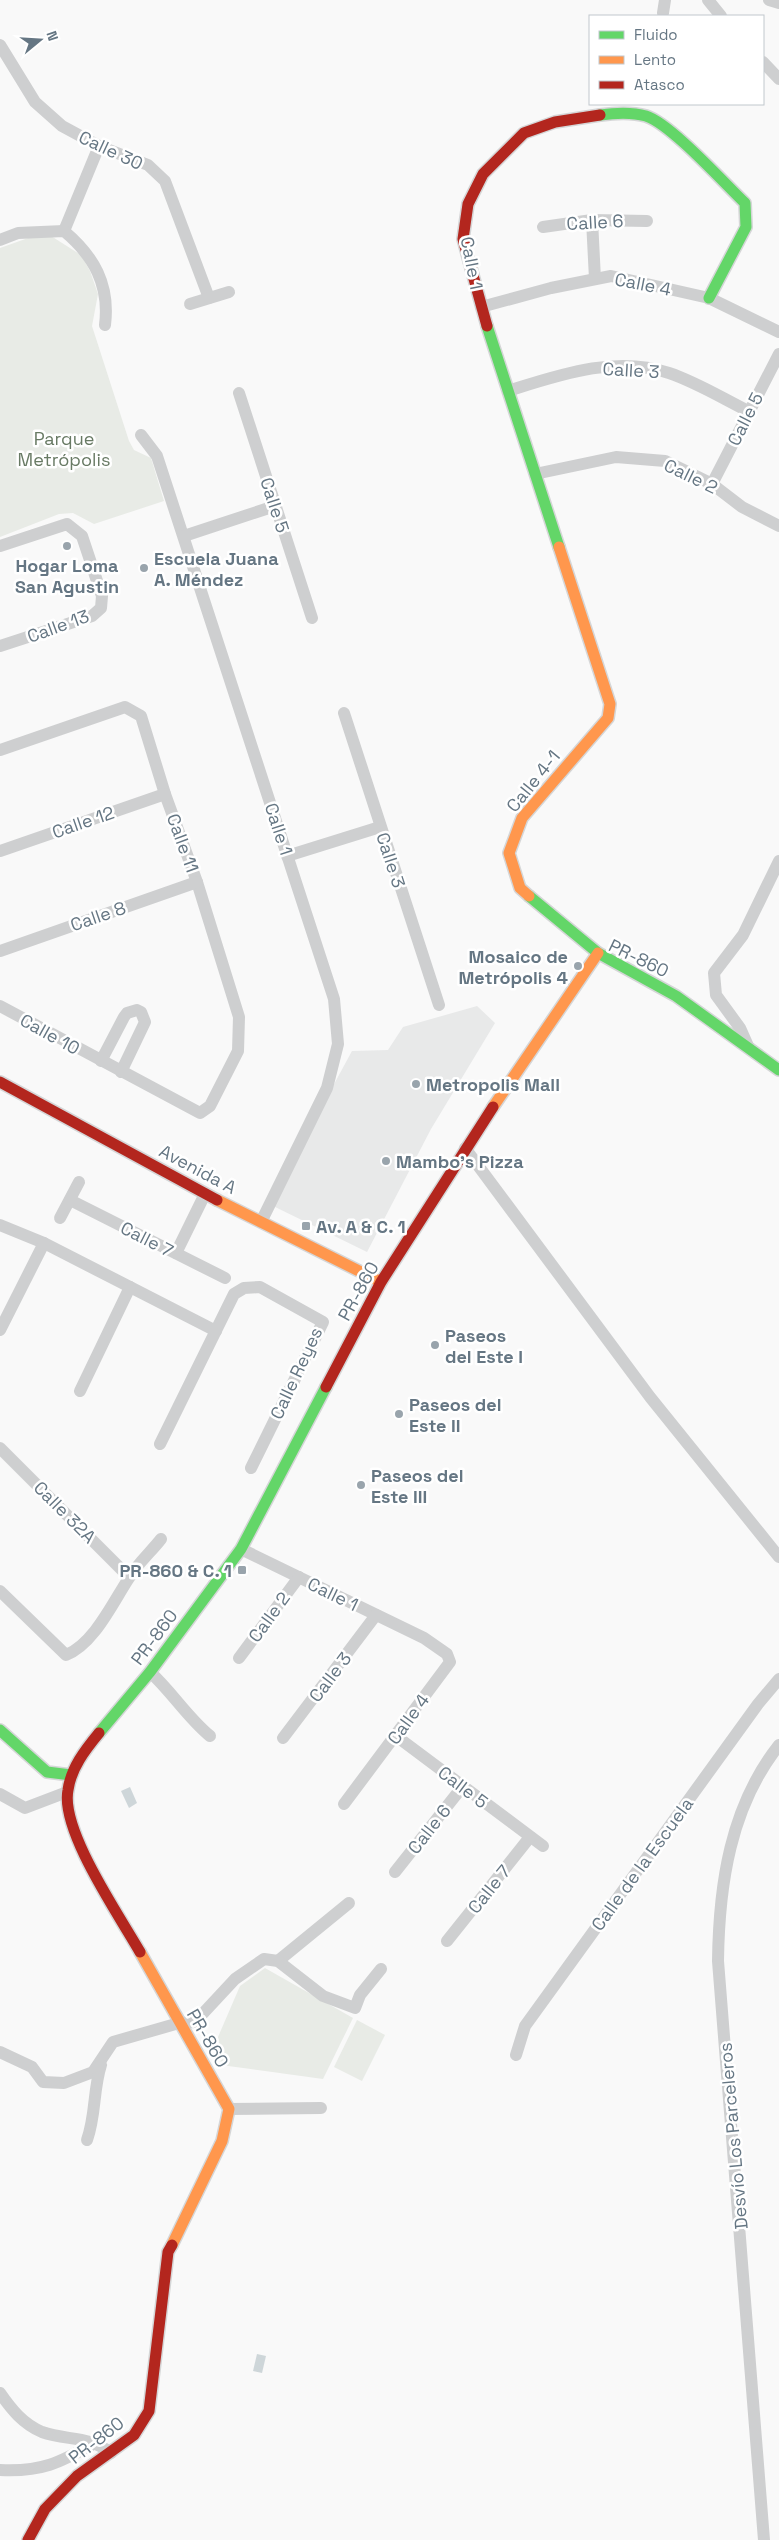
<svg xmlns="http://www.w3.org/2000/svg" width="779" height="2540" viewBox="0 0 779 2540" font-family="'Space Grotesk',sans-serif">
<rect width="100%" height="100%" fill="#f9f9f9"/>
<path fill="#e8e9e9" d="M477,1006L495,1023L431,1129L367,1252L269,1204L352,1051L388,1050L403,1027Z"/>
<g fill="#e8ebe6">
<path d="M51,236L81,255L90,271L98,294L92,326L129,441L134,450L151,458L164,501L94,524L73,513L59,514L0,537V248L31,237Z"/>
<path d="M265,1968L353,2018L323,2079L221,2065L218,2037L240,1986Z"/>
<path d="M357,2020L385,2035L362,2081L334,2067Z"/>
</g>
<g fill="#ced6d9">
<path d="M130,1787L137,1803L129,1808L121,1791Z"/>
<path d="M257,2354L266,2356L262,2373L253,2371Z"/>
</g>
<g fill="none" stroke-linecap="round" stroke-linejoin="round">
<defs>
<g id="fast">
<path d="M600,115C614,113 632,112 646,116C671,124 724,183 745,203L746,227L709,298"/>
<path d="M487,326L559,547"/>
<path d="M529,896L598,953L676,996L779,1070"/>
<path d="M0,1730L47,1772L71,1775"/>
<path d="M99,1733L150,1672L241,1549L326,1387"/>
</g>
<g id="slow">
<path d="M529,896L520,888L509,853L522,818L608,718L610,704L559,547"/>
<path d="M493,1107L598,953"/>
<path d="M217,1200L381,1282"/>
<path d="M140,1952L229,2109L222,2141L172,2245"/>
</g>
<g id="jam">
<path d="M487,326L463,239L468,204L483,174L524,133L555,122L600,115"/>
<path d="M0,1082L217,1200"/>
<path d="M326,1387L381,1282L493,1107"/>
<path d="M99,1733C85,1750 71,1768 68,1790C60,1830 119,1915 140,1952"/>
<path d="M28,2540L45,2509L77,2476L134,2435L149,2411L168,2252L172,2245"/>
</g>
</defs>
<use href="#fast" stroke="#d5d6d7" stroke-width="14"/>
<use href="#slow" stroke="#d5d6d7" stroke-width="14"/>
<use href="#jam" stroke="#d5d6d7" stroke-width="14"/>
<g stroke="#cecfd0" stroke-width="12">
<path d="M708,0L721,16"/>
<path d="M769,0L779,3"/>
<path d="M663,13L665,0"/>
<path d="M0,45L35,102L62,126L99,146L148,165L165,181L209,298"/>
<path d="M763,62L779,79"/>
<path d="M592,220L595,279"/>
<path d="M543,227L592,220L647,221"/>
<path d="M64,231L99,146"/>
<path d="M0,240L18,233L64,231C94,256 110,285 105,325"/>
<path d="M190,304L229,292"/>
<path d="M481,307L551,288L611,276L709,298L779,332"/>
<path d="M508,391C559,375 615,355 669,373C696,382 722,398 748,411"/>
<path d="M239,393L312,618"/>
<path d="M141,435L157,456L334,999L338,1044L327,1088L261,1222"/>
<path d="M535,474L616,457L665,461L712,484L742,507L779,526"/>
<path d="M712,484L779,354"/>
<path d="M184,536L275,506"/>
<path d="M0,546L67,524L82,536L102,596L101,608L92,616L0,646"/>
<path d="M344,713L439,1005"/>
<path d="M0,750L125,707L141,716L165,794L197,882L239,1017L238,1051L210,1106L200,1113L0,1006"/>
<path d="M0,851L165,794"/>
<path d="M287,856L380,827"/>
<path d="M0,951L197,882"/>
<path d="M748,1046L740,1028L716,995L714,973L743,935L779,861"/>
<path d="M101,1061L124,1017L127,1013L137,1010L141,1012L145,1022L121,1072"/>
<path d="M465,1148L650,1397L779,1557"/>
<path d="M70,1200L225,1278"/>
<path d="M60,1218L79,1182"/>
<path d="M0,1225L44,1243L216,1331"/>
<path d="M176,1253L205,1194"/>
<path d="M0,1330L44,1243"/>
<path d="M80,1391L130,1287"/>
<path d="M160,1444L234,1294L244,1288L260,1287L323,1322L251,1468"/>
<path d="M0,1448L129,1577"/>
<path d="M241,1549L424,1638L447,1654L450,1662L344,1804"/>
<path d="M0,1591L66,1655C94,1644 113,1602 129,1578C137,1564 151,1552 161,1539"/>
<path d="M239,1658L299,1577"/>
<path d="M150,1672C172,1692 187,1717 210,1736"/>
<path d="M396,1736L543,1846"/>
<path d="M283,1738L376,1615"/>
<path d="M0,1794L25,1808L67,1792"/>
<path d="M395,1872L463,1786"/>
<path d="M447,1941L530,1837"/>
<path d="M278,1961L349,1903"/>
<path d="M0,2052L32,2067L43,2082L64,2083L93,2072L113,2042L179,2023L195,2022L235,1979L264,1959L278,1961L323,1996L355,2008L360,1995L381,1969"/>
<path d="M516,2055L525,2026L758,1704L779,1679"/>
<path d="M229,2109L321,2108"/>
<path d="M87,2140C96,2115 93,2090 101,2065"/>
<path d="M0,2393C11,2409 23,2424 42,2432C67,2441 88,2435 111,2453"/>
<path d="M0,2470C42,2472 59,2463 95,2443"/>
<path d="M764,2540L718,1961C719,1885 730,1807 779,1745"/>
</g>
<use href="#fast" stroke="#63d668" stroke-width="11"/>
<use href="#slow" stroke="#ff974d" stroke-width="11"/>
<use href="#jam" stroke="#b3261e" stroke-width="11"/>
</g>
<g fill="#99a4ac" stroke="#fff" stroke-width="2">
<circle cx="67" cy="546" r="5"/>
<circle cx="144" cy="568" r="5"/>
<circle cx="578" cy="966" r="5"/>
<circle cx="416" cy="1084" r="5"/>
<circle cx="386" cy="1161" r="5"/>
<rect x="301" y="1221" width="10" height="10" rx="2.5"/>
<circle cx="435" cy="1345" r="5"/>
<circle cx="399" cy="1414" r="5"/>
<circle cx="361" cy="1485" r="5"/>
<rect x="237" y="1565" width="10" height="10" rx="2.5"/>
</g>
<g text-anchor="middle" dominant-baseline="central" stroke-width="5" stroke-linejoin="round" paint-order="stroke">
<g font-size="18" fill="#657683" stroke="#fff">
<text transform="translate(111 150) rotate(25)">Calle 30</text>
<text transform="translate(595 222) rotate(-3)">Calle 6</text>
<text transform="translate(472 263) rotate(79)">Calle 1</text>
<text transform="translate(643 284) rotate(11)">Calle 4</text>
<text transform="translate(631 370) rotate(3)">Calle 3</text>
<text transform="translate(745 419) rotate(-63)">Calle 5</text>
<text transform="translate(691 476) rotate(26)">Calle 2</text>
<text transform="translate(275 505) rotate(72)">Calle 5</text>
<text transform="translate(58 626) rotate(-20)">Calle 13</text>
<text transform="translate(533 781) rotate(-51)">Calle 4-1</text>
<text transform="translate(83 822) rotate(-19)">Calle 12</text>
<text transform="translate(279 829) rotate(72)">Calle 1</text>
<text transform="translate(183 843) rotate(70)">Calle 11</text>
<text transform="translate(391 860) rotate(72)">Calle 3</text>
<text transform="translate(98 916) rotate(-19)">Calle 8</text>
<text transform="translate(639 958) rotate(26)">PR-860</text>
<text transform="translate(50 1034) rotate(29)">Calle 10</text>
<text transform="translate(198 1169) rotate(28)">Avenida A</text>
<text transform="translate(147 1239) rotate(27)">Calle 7</text>
<text transform="translate(358 1291) rotate(-61)">PR-860</text>
<text transform="translate(296 1373) rotate(-65)">Calle Reyes</text>
<text transform="translate(65 1512) rotate(45)">Calle 32A</text>
<text transform="translate(333 1594) rotate(26)">Calle 1</text>
<text transform="translate(269 1617) rotate(-54)">Calle 2</text>
<text transform="translate(154 1637) rotate(-53)">PR-860</text>
<text transform="translate(330 1677) rotate(-53)">Calle 3</text>
<text transform="translate(408 1719) rotate(-54)">Calle 4</text>
<text transform="translate(463 1787) rotate(37)">Calle 5</text>
<text transform="translate(429 1829) rotate(-52)">Calle 6</text>
<text transform="translate(642 1864) rotate(-54)">Calle de la Escuela</text>
<text transform="translate(489 1889) rotate(-51)">Calle 7</text>
<text transform="translate(208 2038) rotate(60)">PR-860</text>
<text transform="translate(733 2136) rotate(-95)">Desvío Los Parceleros</text>
<text transform="translate(96 2440) rotate(-38)">PR-860</text>
</g>
<g font-size="18" fill="#687a64" stroke="#fff">
<text x="64" y="438">Parque<tspan x="64" dy="21">Metrópolis</tspan></text>
</g>
<g font-size="18" font-weight="bold" fill="#657683" stroke="#fff" text-anchor="start">
<text x="154" y="558">Escuela Juana<tspan x="154" dy="21">A. Méndez</tspan></text>
<text x="67" y="565" text-anchor="middle">Hogar Loma<tspan x="67" dy="21">San Agustin</tspan></text>
<text x="568" y="956" text-anchor="end">Mosaico de<tspan x="568" dy="21">Metrópolis 4</tspan></text>
<text x="426" y="1084">Metropolis Mall</text>
<text x="396" y="1161">Mambo's Pizza</text>
<text x="316" y="1226">Av. A &amp; C. 1</text>
<text x="445" y="1335">Paseos<tspan x="445" dy="21">del Este I</tspan></text>
<text x="409" y="1404">Paseos del<tspan x="409" dy="21">Este II</tspan></text>
<text x="371" y="1475">Paseos del<tspan x="371" dy="21">Este III</tspan></text>
<text x="232" y="1570" text-anchor="end">PR-860 &amp; C. 1</text>
</g>
</g>
<rect x="589" y="15" width="175" height="90" fill="#ffffff" stroke="#c1c8cd"/>
<rect x="599" y="31" width="25" height="8" fill="#63d668" stroke="#c1c8cd"/>
<text x="634" y="40" font-size="15" fill="#657683">Fluido</text>
<rect x="599" y="56" width="25" height="8" fill="#ff974d" stroke="#c1c8cd"/>
<text x="634" y="65" font-size="15" fill="#657683">Lento</text>
<rect x="599" y="81" width="25" height="8" fill="#b3261e" stroke="#c1c8cd"/>
<text x="634" y="90" font-size="15" fill="#657683">Atasco</text>
<g transform="translate(40 40) rotate(72)" stroke="#ffffff" stroke-width="4" paint-order="stroke">
<path d="M0-4L9 19L0 12L-9 19Z" fill="#657683"/>
<text y="-8" font-size="14" font-weight="bold" text-anchor="middle" fill="#657683">N</text>
</g>
</svg>
